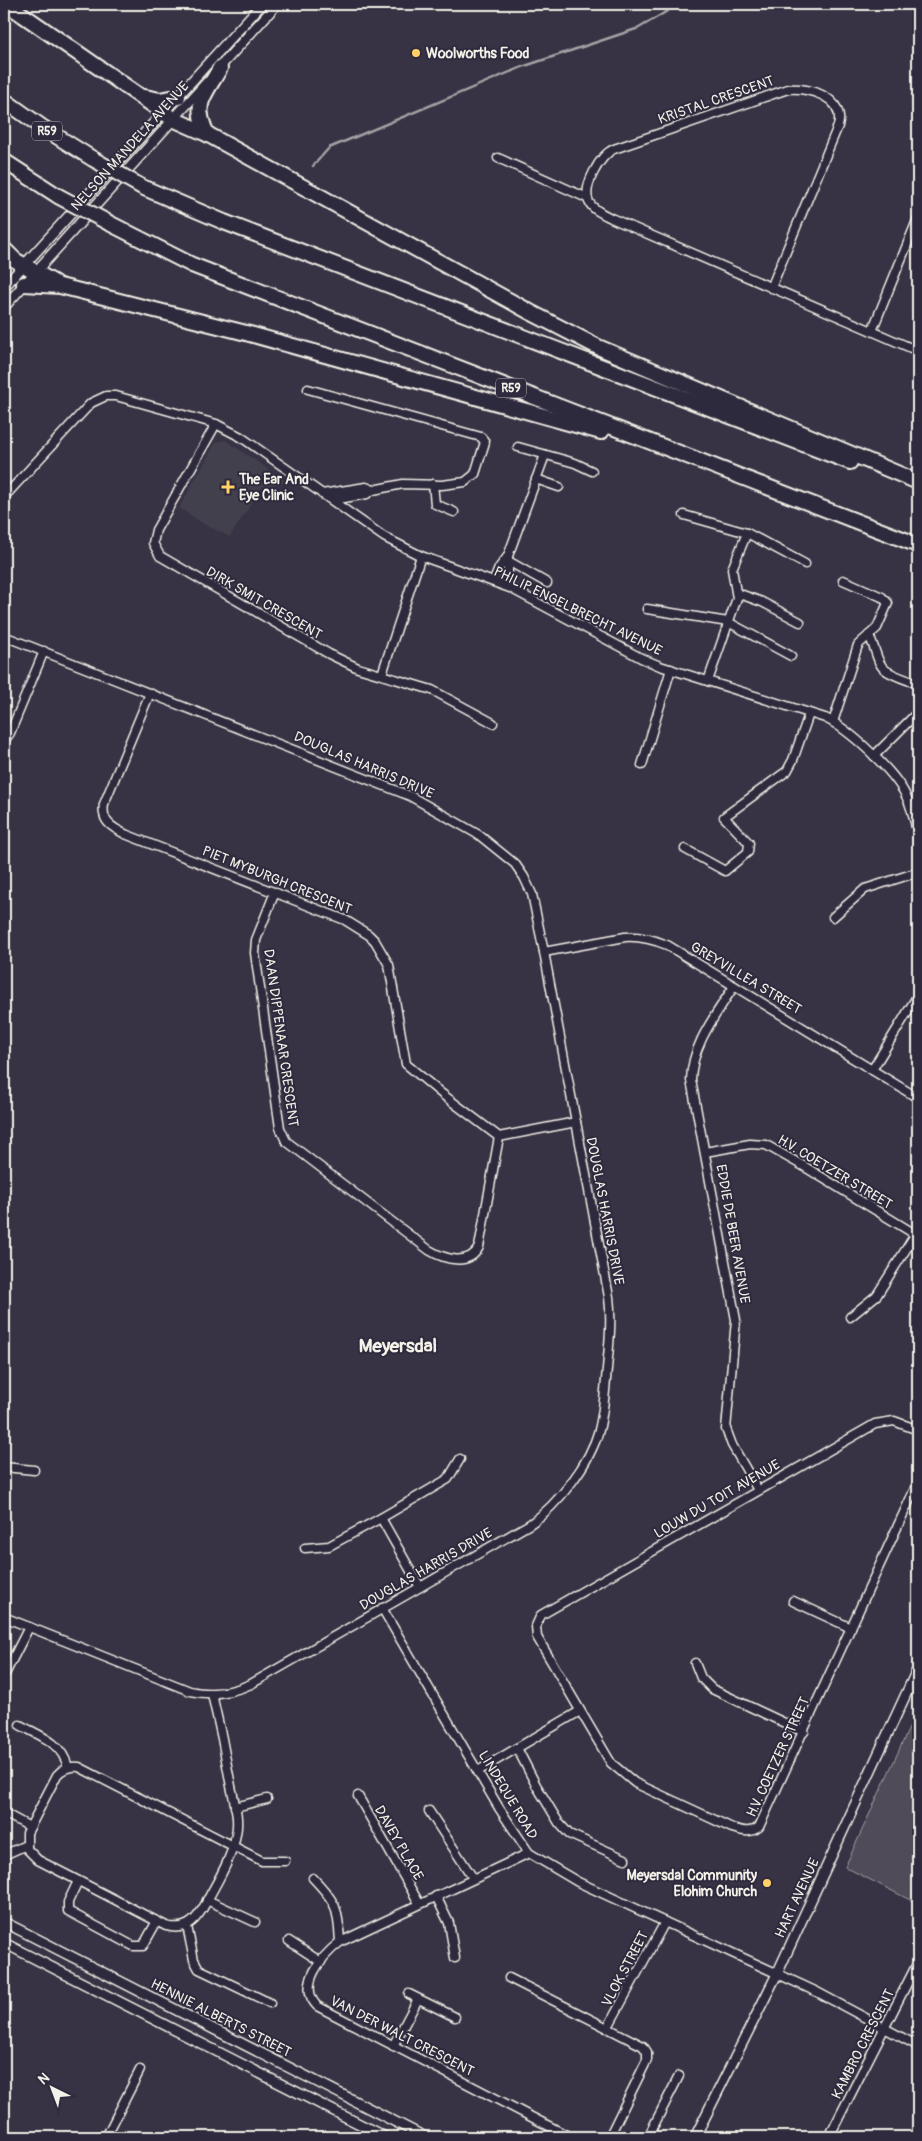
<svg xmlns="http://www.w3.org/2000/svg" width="922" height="2141" viewBox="0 0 922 2141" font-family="Pangolin,sans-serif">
<rect width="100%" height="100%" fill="#373244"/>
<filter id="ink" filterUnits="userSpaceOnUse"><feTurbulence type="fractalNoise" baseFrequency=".02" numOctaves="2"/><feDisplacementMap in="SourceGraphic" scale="10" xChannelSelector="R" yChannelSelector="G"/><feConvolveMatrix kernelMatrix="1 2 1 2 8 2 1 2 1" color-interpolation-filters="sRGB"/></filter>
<g filter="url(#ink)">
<path fill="#433f4e" d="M225,440L287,482L261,488L230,537L204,524L179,508L216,442Z"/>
<path fill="#504b59" stroke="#a29ea0" d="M918,1709V1904L845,1867Z"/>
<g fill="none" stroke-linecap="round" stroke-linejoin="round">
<path stroke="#a6a2a4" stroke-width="2.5" d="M313,166L329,148L522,67L639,28L679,4"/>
<defs>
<g id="minor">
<path d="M906,4L918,6"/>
<path d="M498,158L587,198"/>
<path d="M771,288L838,126C846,98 810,87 788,89L614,149C600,155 582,187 589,202C593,210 603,214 611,218L918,351"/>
<path d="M872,331L918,218"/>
<path d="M308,389L481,437L485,442L475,474L465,482L442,485L403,484L373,490L367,494L333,500"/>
<path d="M216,424L156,530L153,543L160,556L329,654L358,668L432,690L493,723"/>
<path d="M518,447L575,463L592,471"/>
<path d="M536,479L559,487"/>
<path d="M433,484L435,504L454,512"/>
<path d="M322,494L366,487L373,490"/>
<path d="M4,497L91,403L106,396H116L216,424L241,437L384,537L421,556L510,588L641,658L660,666L825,718C849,729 895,772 906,796C913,809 915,823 918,837"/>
<path d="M684,515L747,533L732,569L737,598L708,681"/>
<path d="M747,533L805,564"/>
<path d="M510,562L547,583"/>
<path d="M494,581L499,568L508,556L545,455"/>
<path d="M503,585L508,572V558"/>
<path d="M737,593L762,602L800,622"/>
<path d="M647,609L728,622L791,656"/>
<path d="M869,635C883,667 873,668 910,681"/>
<path d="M4,636L410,796L479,835L515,864L524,877L532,894L544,952L609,1297C612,1322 609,1345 607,1369C605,1389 604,1411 599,1430C590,1463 558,1505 530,1524L251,1684C231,1693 212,1696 190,1691L4,1617"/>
<path d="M382,674L421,556"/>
<path d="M150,693L104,804C101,821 111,827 125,834L345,920L369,935L375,941L389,965L406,1064L442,1094L499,1137L576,1122"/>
<path d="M833,722L858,645L877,628L888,603L882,597L843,580"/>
<path d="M4,741L10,733L44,651"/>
<path d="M874,756L918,712"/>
<path d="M642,765L671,669"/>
<path d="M685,849L725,871L748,852L749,843L724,817L787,771L793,760L809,714"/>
<path d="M275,892L256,940L255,953L280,1128L286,1141L429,1250C444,1259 469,1267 479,1247L499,1137"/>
<path d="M833,917L865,889L918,872"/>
<path d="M544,952L625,937C640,936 652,939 667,945L918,1098"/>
<path d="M734,986C716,1015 692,1044 691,1080L736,1320L726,1429L732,1445L758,1490"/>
<path d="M872,1070L918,995"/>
<path d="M705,1152L750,1144L766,1145L805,1167L918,1236"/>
<path d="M850,1317L877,1295L915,1235"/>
<path d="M918,1430L894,1421L875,1424L541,1615L536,1626L537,1637L611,1763L635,1783L732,1828C742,1831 750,1834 759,1827L918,1482"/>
<path d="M4,1467L34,1470"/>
<path d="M381,1518L448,1479L460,1459"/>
<path d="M305,1548L329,1546L381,1518L420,1587"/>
<path d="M793,1601L851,1628"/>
<path d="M382,1608L499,1808L529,1853L578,1882L817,1992L918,2046"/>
<path d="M695,1663L701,1678L712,1689L804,1732"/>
<path d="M4,1676L29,1627"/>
<path d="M212,1694C219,1723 225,1752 230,1781C233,1798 240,1817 236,1834C232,1858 218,1880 207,1901C198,1918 188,1932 166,1926L38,1860L27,1849V1833L57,1775C63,1768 71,1766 79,1767L262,1861H285"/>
<path d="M20,1725C42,1737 61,1742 68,1767"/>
<path d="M517,1748L536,1785L559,1823L569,1834L625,1859"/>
<path d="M478,1771L580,1711"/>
<path d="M358,1796L419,1903"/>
<path d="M235,1807L267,1799"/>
<path d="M429,1811L473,1878"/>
<path d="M4,1813L30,1827"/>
<path d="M529,1853L340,1942C322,1956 297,1985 317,2006L570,2137"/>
<path d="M4,1855L26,1845"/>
<path d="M313,1878C337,1903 338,1908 340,1942"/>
<path d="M78,1881L68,1902V1911L133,1946H143L157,1921"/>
<path d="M436,1896L449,1923L455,1958"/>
<path d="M207,1900L255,1922"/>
<path d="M187,1926L194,1960L199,1969L270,2003"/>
<path d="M289,1941L321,1962"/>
<path d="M509,1978L643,2046L647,2052V2060L609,2137"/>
<path d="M409,1994L455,2017"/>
<path d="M608,2027L665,1922"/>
<path d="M393,2046L418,1999"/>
<path d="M106,2137L140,2070"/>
<path d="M648,2137L679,2076"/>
<path d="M829,2137L918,1962"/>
</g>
<g id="tertiary">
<path d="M217,70L277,4"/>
<path d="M4,287L262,4"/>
<path d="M4,307L207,82"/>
<path d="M4,1922L425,2137"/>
<path d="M4,1943L385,2137"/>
<path d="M695,2137L777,1974L918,1668"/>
</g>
<g id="motorway">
<path d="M7,4L173,119L207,134L530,312L598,347L918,482"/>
<path d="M145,97L160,100L178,97"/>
<path d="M4,100L42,127L93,159"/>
<path d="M207,134C192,102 205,96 220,68"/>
<path d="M4,161L58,196"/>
<path d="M142,187L224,222L850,462"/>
<path d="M109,223L192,265L918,545"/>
<path d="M4,249L15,260L55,283"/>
<path d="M24,284L60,286L246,333L601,432"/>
</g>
</defs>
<use href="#minor" stroke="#f4f1e8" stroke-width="11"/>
<use href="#tertiary" stroke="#f4f1e8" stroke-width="12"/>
<use href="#motorway" stroke="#f4f1e8" stroke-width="18"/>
<use href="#minor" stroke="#2f2a3d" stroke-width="8"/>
<use href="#tertiary" stroke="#2f2a3d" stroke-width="9"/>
<use href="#motorway" stroke="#2f2a3d" stroke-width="14"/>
<defs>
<g id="motorway-bridge">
<path d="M93,159L142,187"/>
<path d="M58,196L109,223"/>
</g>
</defs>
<use href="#motorway-bridge" stroke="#f4f1e8" stroke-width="18" stroke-linecap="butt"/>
<use href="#motorway-bridge" stroke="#2f2a3d" stroke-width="14"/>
</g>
</g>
<g fill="#ffd166" stroke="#2f2a3d" stroke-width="2">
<circle cx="416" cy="53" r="5"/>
<path d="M225.5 479.5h5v5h5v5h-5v5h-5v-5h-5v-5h5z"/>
<circle cx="767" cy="1883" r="5"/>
</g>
<g text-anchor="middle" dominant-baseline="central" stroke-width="4" stroke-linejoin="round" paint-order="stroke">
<g fill="#2f2a3d" stroke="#b9b5b5" stroke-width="1">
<rect x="32" y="121.5" width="30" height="19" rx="4"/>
<rect x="496" y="378.5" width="30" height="19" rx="4"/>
</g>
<g font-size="12" font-weight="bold" fill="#f4f1e8">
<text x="47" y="131">R59</text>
<text x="511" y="388">R59</text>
</g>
<g font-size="14" font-weight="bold" fill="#f4f1e8" stroke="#2f2a3d" text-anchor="start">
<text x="426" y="53">Woolworths Food</text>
<text x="239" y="479">The Ear And<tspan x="239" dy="16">Eye Clinic</tspan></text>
<text x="757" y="1875" text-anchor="end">Meyersdal Community<tspan x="757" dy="16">Elohim Church</tspan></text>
</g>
<g font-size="14" fill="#f4f1e8" stroke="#2f2a3d">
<text transform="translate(716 100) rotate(-19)">KRISTAL CRESCENT</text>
<text transform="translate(130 146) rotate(-48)">NELSON MANDELA AVENUE</text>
<text transform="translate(264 603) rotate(30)">DIRK SMIT CRESCENT</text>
<text transform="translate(578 611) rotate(26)">PHILIP ENGELBRECHT AVENUE</text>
<text transform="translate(364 765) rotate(23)">DOUGLAS HARRIS DRIVE</text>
<text transform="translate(277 880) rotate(22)">PIET MYBURGH CRESCENT</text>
<text transform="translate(746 978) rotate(31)">GREYVILLEA STREET</text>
<text transform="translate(281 1038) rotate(82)">DAAN DIPPENAAR CRESCENT</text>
<text transform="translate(835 1172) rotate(31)">H.V. COETZER STREET</text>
<text transform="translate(605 1211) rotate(79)">DOUGLAS HARRIS DRIVE</text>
<text transform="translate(733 1234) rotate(80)">EDDIE DE BEER AVENUE</text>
<text transform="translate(717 1499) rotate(-30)">LOUW DU TOIT AVENUE</text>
<text transform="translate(426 1569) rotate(-30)">DOUGLAS HARRIS DRIVE</text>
<text transform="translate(778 1757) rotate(-65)">H.V. COETZER STREET</text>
<text transform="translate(508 1795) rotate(59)">LINDEQUE ROAD</text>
<text transform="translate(399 1843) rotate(60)">DAVEY PLACE</text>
<text transform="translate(797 1898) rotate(-65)">HART AVENUE</text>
<text transform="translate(625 1969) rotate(-62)">VLOK STREET</text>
<text transform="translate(221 2018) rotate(27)">HENNIE ALBERTS STREET</text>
<text transform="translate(402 2036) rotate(27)">VAN DER WALT CRESCENT</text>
<text transform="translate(863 2044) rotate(-63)">KAMBRO CRESCENT</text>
</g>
<g font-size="19" font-weight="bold" fill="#f4f1e8" stroke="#2f2a3d">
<text x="398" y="1346">Meyersdal</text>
</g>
</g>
<rect width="922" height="2141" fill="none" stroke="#2f2a3d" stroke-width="20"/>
<rect x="10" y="10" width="902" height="2121" fill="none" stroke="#f4f1e8" stroke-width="2" filter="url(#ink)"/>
<g transform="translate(52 2088) rotate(318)" stroke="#2f2a3d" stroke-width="4" paint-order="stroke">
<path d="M0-4L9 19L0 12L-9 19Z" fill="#f4f1e8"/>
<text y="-8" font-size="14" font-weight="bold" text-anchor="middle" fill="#f4f1e8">N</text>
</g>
</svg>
